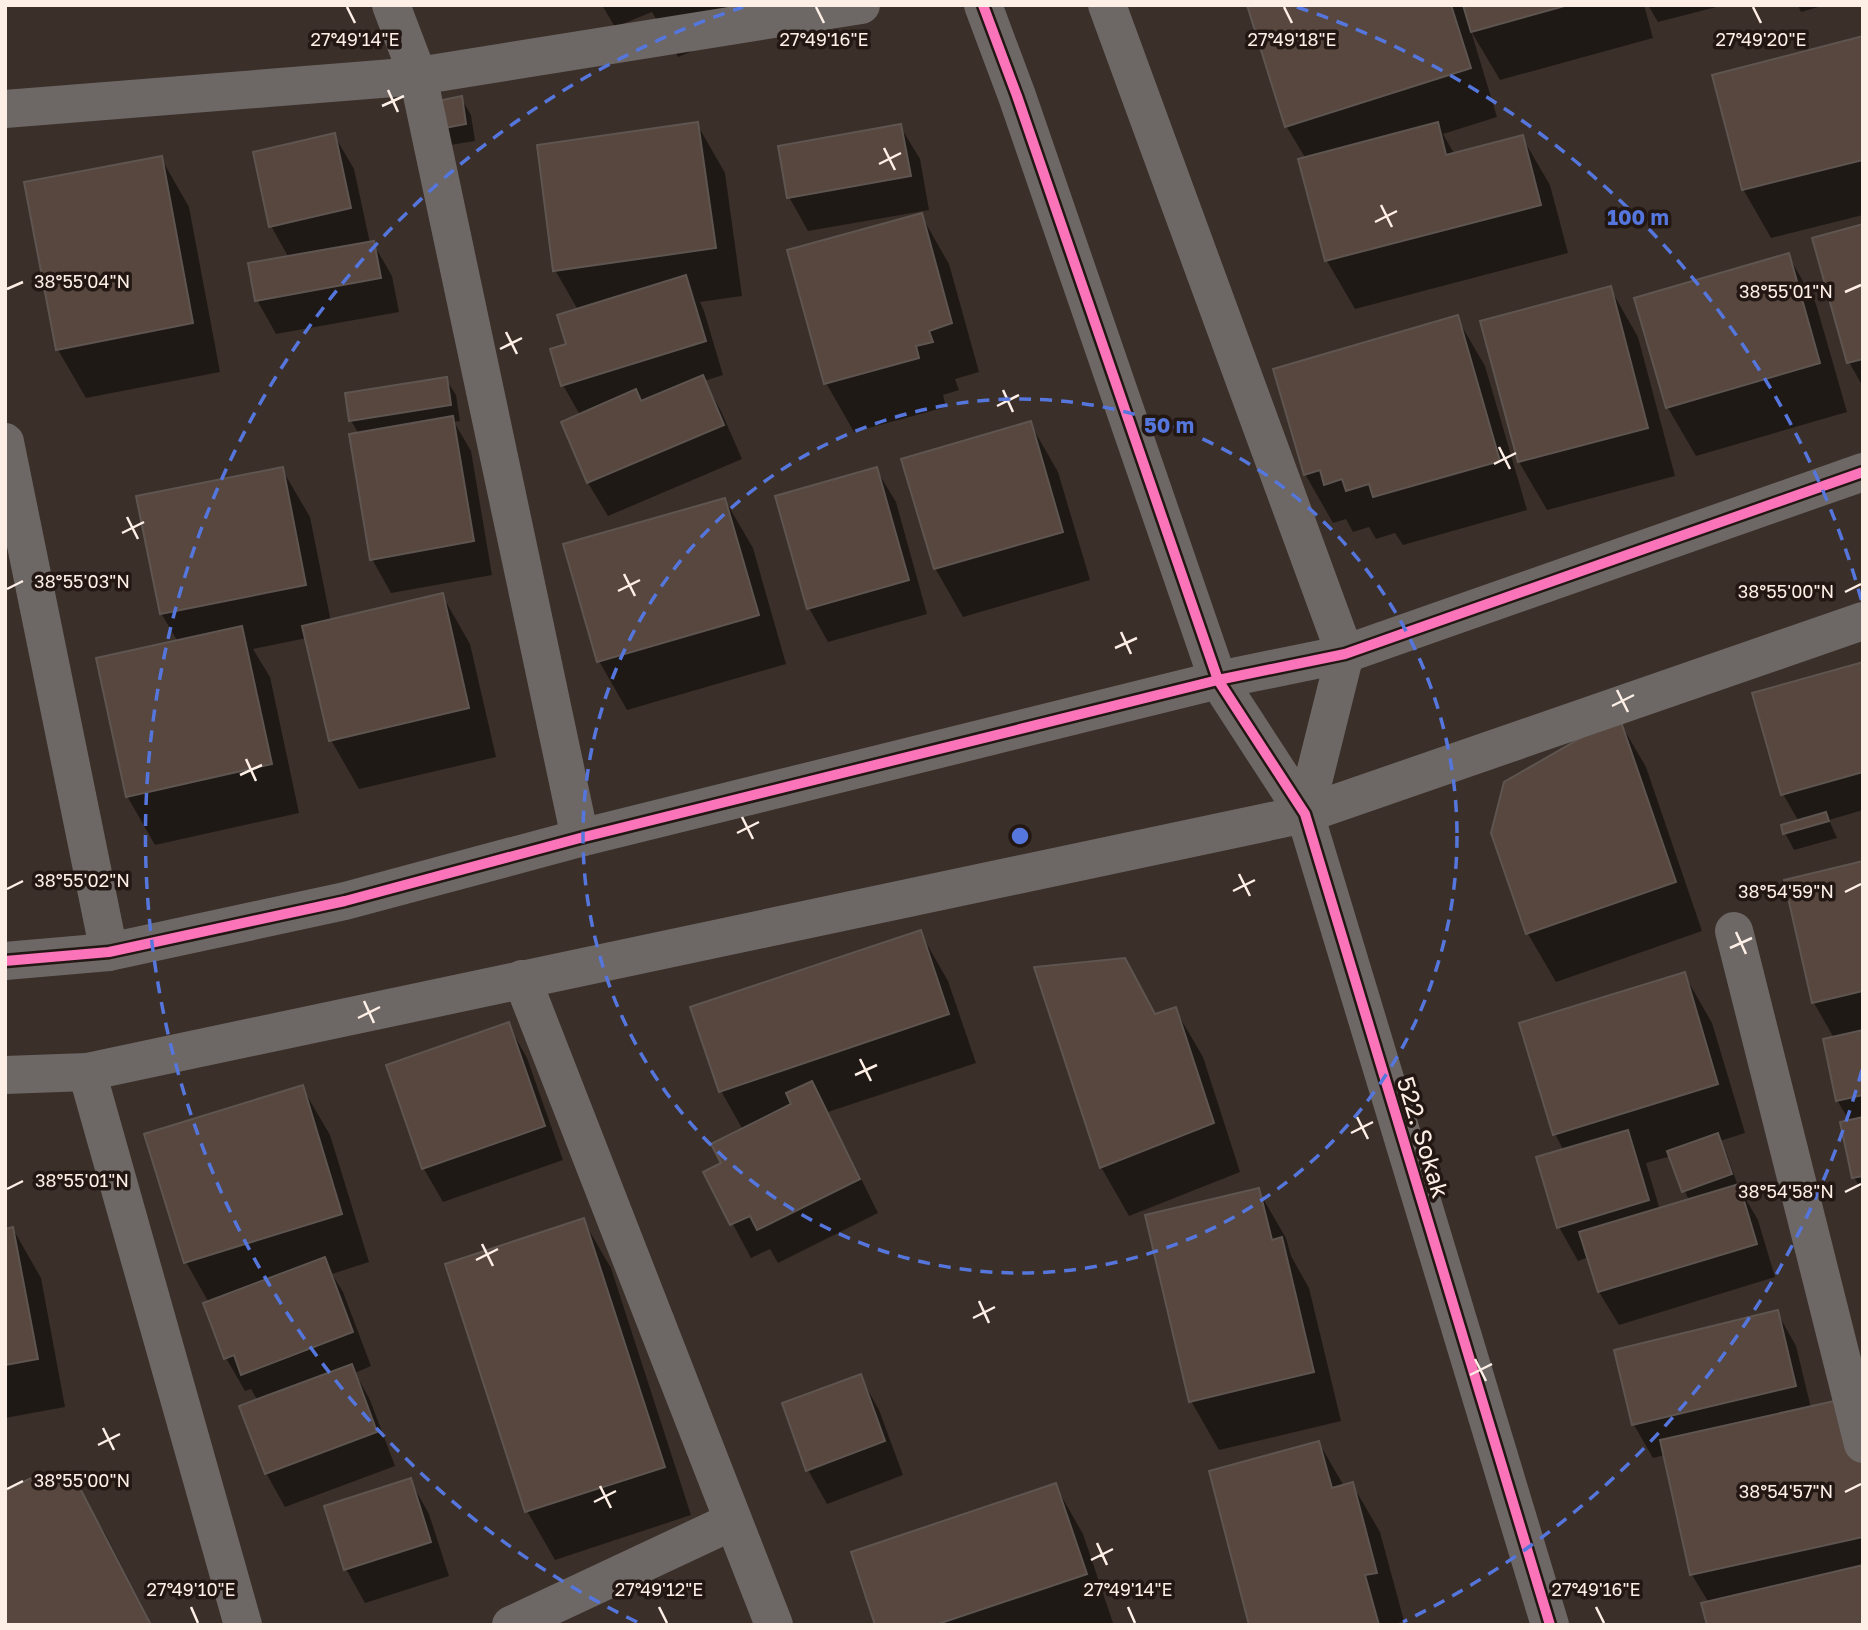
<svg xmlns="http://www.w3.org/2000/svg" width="1868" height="1630" viewBox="0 0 1868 1630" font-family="'Golos Text',sans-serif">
<rect width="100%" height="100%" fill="#3b2f29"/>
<g fill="#0007" fill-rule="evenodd">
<path d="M602,5H833L742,31L678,57L652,12L615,27Z"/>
<path d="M1249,5H1644L1653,38L1500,80L1471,31L1497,117L1443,134L1455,155L1522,137L1550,185L1568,253L1355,309L1327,261L1300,160L1306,159L1286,126Z"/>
<path d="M1648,5H1724L1658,22Z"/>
<path d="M1798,5H1825L1801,12Z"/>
<path d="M1863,38V215L1771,238L1743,189Z"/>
<path d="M461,98L471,115L475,141L450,145L440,129Z"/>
<path d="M697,124L725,173L742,296L700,302L704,311L723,375L704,381L721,411L742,459L608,516L588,483L563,422L580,415L563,385L568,346L578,310L555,270Z"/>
<path d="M900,126L920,159L929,210L808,231L789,197Z"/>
<path d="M334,135L354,169L370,243H373L392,276L399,312L276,334L257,300L289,258L271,226Z"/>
<path d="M161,158L189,207L220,372L86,398L58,350L26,184Z"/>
<path d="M921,215L949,264L979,372L955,379L959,390L943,395L946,407L854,432L826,383Z"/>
<path d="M1863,226V387L1849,362Z"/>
<path d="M1788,255L1816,304L1847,412L1696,456L1668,408L1636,299Z"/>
<path d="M1610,288L1638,337L1675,476L1547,510L1519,462Z"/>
<path d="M1457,318L1485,366L1527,510L1403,545L1395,533L1376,539L1369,527L1353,532L1346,519L1333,523L1305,474Z"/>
<path d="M446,379L456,395L460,421L454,422L471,451L492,575L391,593L372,559L359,434L351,421Z"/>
<path d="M1030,423L1058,472L1090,580L963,617L935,568Z"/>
<path d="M282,469L310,517L331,622L442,595L470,644L496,757L359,789L331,740L307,638L253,649L270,677L299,813L155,845L127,796L178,642L161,613Z"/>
<path d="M876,469L896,502L927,614L828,642L809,608Z"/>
<path d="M725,500L753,548L786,664L627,710L599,661Z"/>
<path d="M1863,664V810L1829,820L1837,838L1794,850L1785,833L1799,822L1783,794Z"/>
<path d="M1618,719L1646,767L1702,931L1556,982L1528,934L1493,833Z"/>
<path d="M1863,863V1192L1854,1177L1850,1122L1837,1100L1834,1038L1814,1003Z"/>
<path d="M920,932L948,981L976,1063L828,1112L878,1213L778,1263L770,1249L751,1258L705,1172L723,1164L743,1130L721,1091Z"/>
<path d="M1684,974L1712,1023L1745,1133L1720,1141L1726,1152L1738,1186L1758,1220L1775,1277L1619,1325L1599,1292L1589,1257L1578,1261L1559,1227L1564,1151L1555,1134ZM1671,1156L1689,1201L1660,1210L1646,1163Z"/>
<path d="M1175,1009L1203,1057L1240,1172L1129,1216L1101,1167L1155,1015Z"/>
<path d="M508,1024L527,1058L563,1160L443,1202L424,1169L388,1066Z"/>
<path d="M302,1087L330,1135L369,1262L332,1274L343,1292L371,1366L355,1373L370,1400L395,1466L285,1507L266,1473L258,1401L251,1389L245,1391L226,1358L209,1303L186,1262Z"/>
<path d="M1258,1190L1286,1238L1291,1256L1309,1288L1341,1421L1219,1450L1191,1401Z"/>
<path d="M583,1220L611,1268L691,1515L555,1560L527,1511Z"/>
<path d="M13,1229L41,1278L65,1407L5,1418V1230Z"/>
<path d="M1777,1312L1796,1346L1811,1408L1863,1428V1625L1709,1603L1692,1575L1665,1455L1653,1458L1634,1425L1616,1352Z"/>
<path d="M860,1376L879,1410L903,1475L827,1504L808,1470Z"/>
<path d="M1319,1443L1344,1486L1352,1484L1380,1532L1404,1621L1392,1625H1251Z"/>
<path d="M70,1474L106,1535L152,1625H5L41,1489Z"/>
<path d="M410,1480L429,1514L449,1576L365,1603L346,1569Z"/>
<path d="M1055,1485L1083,1534L1113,1623L1107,1625H877Z"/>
</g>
<g fill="#57473f" stroke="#5f5550" stroke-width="2">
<path d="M1247,5H1451L1471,68L1285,127Z"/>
<path d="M1463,5H1568L1471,32Z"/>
<path d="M1863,36V160L1742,190L1712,75Z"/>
<path d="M462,96L466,124L439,129L433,102Z"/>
<path d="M698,122L716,248L553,271L537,145Z"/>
<path d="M1438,122L1446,155L1523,135L1541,205L1325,261L1298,159Z"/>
<path d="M901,124L911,176L787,198L778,146Z"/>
<path d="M335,133L351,208L269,227L253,152Z"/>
<path d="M162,156L193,323L56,350L24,182Z"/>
<path d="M922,213L952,323L929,331L933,342L916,346L919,358L824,384L787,250Z"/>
<path d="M1863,224V359L1847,363L1812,238Z"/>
<path d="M374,241L381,278L255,301L248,263Z"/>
<path d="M1789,253L1820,363L1666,408L1634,298Z"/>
<path d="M686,275L706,341L561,386L550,349L566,344L557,315Z"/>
<path d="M1611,286L1648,428L1518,462L1480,321Z"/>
<path d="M1458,315L1500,461L1373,497L1369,484L1346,491L1342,479L1324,485L1320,470L1304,475L1273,369Z"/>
<path d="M703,375L724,425L587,483L561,422L636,389L641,401Z"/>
<path d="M447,377L451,405L349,421L345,393Z"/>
<path d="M453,416L474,541L370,560L349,434Z"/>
<path d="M1031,421L1063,532L934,569L901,459Z"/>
<path d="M283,467L306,585L160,614L136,496Z"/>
<path d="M877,467L909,580L807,609L775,496Z"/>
<path d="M725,498L759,615L597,662L563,544Z"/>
<path d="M443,593L469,708L329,741L302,626Z"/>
<path d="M242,626L272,764L126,797L96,658Z"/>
<path d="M1863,662V772L1781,795L1752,693Z"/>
<path d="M1619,716L1676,882L1526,934L1491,833L1504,782Z"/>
<path d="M1826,812L1829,821L1783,834L1781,825Z"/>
<path d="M1863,861V991L1812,1003L1784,880Z"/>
<path d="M921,930L949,1014L719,1092L690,1007Z"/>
<path d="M1125,958L1155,1014L1176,1007L1214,1123L1100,1168L1034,967Z"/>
<path d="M1685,972L1718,1084L1553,1135L1519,1023Z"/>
<path d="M509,1022L545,1126L422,1169L386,1065Z"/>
<path d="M1863,1030V1095L1836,1101L1823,1039Z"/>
<path d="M812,1081L860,1179L757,1230L750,1216L730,1225L703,1172L721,1163L711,1144L791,1104L786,1093Z"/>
<path d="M303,1085L342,1214L184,1263L144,1134Z"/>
<path d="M1863,1117V1176L1852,1178L1840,1122Z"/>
<path d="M1628,1130L1649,1200L1557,1228L1536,1157Z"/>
<path d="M1718,1133L1732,1174L1682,1192L1667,1151Z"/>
<path d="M1739,1184L1757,1244L1598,1292L1579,1232Z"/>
<path d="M1259,1188L1272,1240L1282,1237L1314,1372L1189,1402L1145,1215Z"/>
<path d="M584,1218L665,1467L525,1512L445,1264Z"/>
<path d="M13,1227L38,1359L5,1365V1229Z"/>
<path d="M325,1257L353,1332L241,1375L234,1355L224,1359L203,1303Z"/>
<path d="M1778,1310L1796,1386L1632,1425L1614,1350Z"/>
<path d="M352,1364L377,1432L265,1474L239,1406Z"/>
<path d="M861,1374L885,1441L806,1471L782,1403Z"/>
<path d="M1848,1398L1863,1465V1537L1690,1575L1660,1440Z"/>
<path d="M1319,1441L1332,1488L1353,1482L1377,1573L1365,1575L1379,1625H1249L1209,1471Z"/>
<path d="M71,1471L151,1625H5V1491L35,1476L41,1487Z"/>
<path d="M411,1478L431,1542L344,1570L324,1506Z"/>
<path d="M1056,1483L1087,1574L935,1625H875L851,1552Z"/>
<path d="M1863,1565V1625H1707L1701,1603Z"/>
</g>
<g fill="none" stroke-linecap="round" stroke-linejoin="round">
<g stroke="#6d6865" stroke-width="38">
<path d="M391,5L418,76L580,838"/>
<path d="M983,5L1017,96L1218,680L1305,814L1550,1625"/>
<path d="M1107,5L1345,654L1305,814"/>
<path d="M5,109L418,76L861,5"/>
<path d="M5,442L109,952"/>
<path d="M1734,931L1863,1444"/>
<path d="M522,979L774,1625"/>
<path d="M87,1072L243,1625"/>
<path d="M511,1625L733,1521"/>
</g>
<g stroke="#6d6865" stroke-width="38">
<path d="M5,961L109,952L345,901L580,838L1218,680L1345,654L1863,472"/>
<path d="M5,1075L87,1072L1305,814L1863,621"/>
</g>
<defs>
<g id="cycleway">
<path d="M983,5L1017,96L1218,680L1305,814L1550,1625"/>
<path d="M5,961L109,952L345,901L580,838L1218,680L1345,654L1863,472"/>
</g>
</defs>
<use href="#cycleway" stroke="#221712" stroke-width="15"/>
<use href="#cycleway" stroke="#fb73b8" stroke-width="10"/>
</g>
<path fill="none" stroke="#fdeee6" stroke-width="2.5" d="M347,7L355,23M816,7L824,23M1284,7L1292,23M1753,7L1761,23M388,90L398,112M382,106L404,96M884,148L895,170M879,164L901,153M1381,205L1392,227M1375,222L1397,211M7,289L23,282M1845,292L1861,285M506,332L517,354M500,349L522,338M1003,390L1013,412M997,406L1019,395M1499,447L1510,469M1494,464L1516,453M127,517L138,539M122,533L144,522M624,574L635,596M7,589L23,581M618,591L640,580M1845,592L1861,584M1121,632L1131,654M1115,648L1137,638M1617,690L1628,712M1612,706L1634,695M246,759L256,781M240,775L262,765M742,817L753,839M737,833L759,822M1239,874L1250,896M7,889L23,881M1233,891L1255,880M1845,892L1861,884M1736,932L1746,954M1730,948L1752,938M364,1001L374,1023M358,1018L380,1007M860,1059L871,1081M855,1075L877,1065M1357,1117L1368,1139M1351,1133L1373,1122M7,1189L23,1181M1845,1192L1861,1184M482,1244L493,1266M476,1260L498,1249M979,1301L989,1323M973,1318L995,1307M1475,1359L1486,1381M1470,1375L1492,1364M103,1428L114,1450M98,1445L120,1434M600,1486L611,1508M7,1489L23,1481M1845,1492L1861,1484M594,1502L616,1491M1097,1543L1107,1565M1091,1560L1113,1549M191,1607L198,1623M659,1607L667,1623M1128,1607L1135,1623M1596,1607L1604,1623"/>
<g fill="none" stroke="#5576dc" stroke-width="3.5" stroke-dasharray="12 9">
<circle cx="1020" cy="836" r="437"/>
<path d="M1862 1070A874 874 0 0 1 1403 1622M637 1622A874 874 0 0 1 743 7M1297 7A874 874 0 0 1 1862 602"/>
</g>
<g text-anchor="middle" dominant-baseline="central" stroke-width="7" stroke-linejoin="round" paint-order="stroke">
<g font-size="24" fill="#fdeee6" stroke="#221712">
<text transform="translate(1424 1137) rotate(73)">522. Sokak</text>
</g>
</g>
<g font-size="18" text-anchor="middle" fill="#fdeee6" stroke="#221712" stroke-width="7" stroke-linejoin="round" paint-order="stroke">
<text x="355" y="46">27°49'14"E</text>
<text x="824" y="46">27°49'16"E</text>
<text x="1292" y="46">27°49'18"E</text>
<text x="1761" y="46">27°49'20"E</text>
<text x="82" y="288">38°55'04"N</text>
<text x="1786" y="298">38°55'01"N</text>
<text x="82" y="588">38°55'03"N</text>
<text x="1786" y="598">38°55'00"N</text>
<text x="82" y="887">38°55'02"N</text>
<text x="1786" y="898">38°54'59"N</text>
<text x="82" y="1187">38°55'01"N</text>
<text x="1786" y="1198">38°54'58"N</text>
<text x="82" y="1487">38°55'00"N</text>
<text x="1786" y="1498">38°54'57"N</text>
<text x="191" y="1596">27°49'10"E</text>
<text x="659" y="1596">27°49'12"E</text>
<text x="1128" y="1596">27°49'14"E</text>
<text x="1596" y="1596">27°49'16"E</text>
</g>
<circle cx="1020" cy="836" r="10" fill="#5576dc" stroke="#221712" stroke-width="3.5"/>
<g font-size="21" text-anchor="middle" font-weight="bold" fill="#5576dc" stroke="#221712" stroke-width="7" stroke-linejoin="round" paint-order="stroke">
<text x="1638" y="225">100 m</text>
<text x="1169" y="433">50 m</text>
</g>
<rect width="1868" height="1630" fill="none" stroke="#fdeee6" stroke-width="14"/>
</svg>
